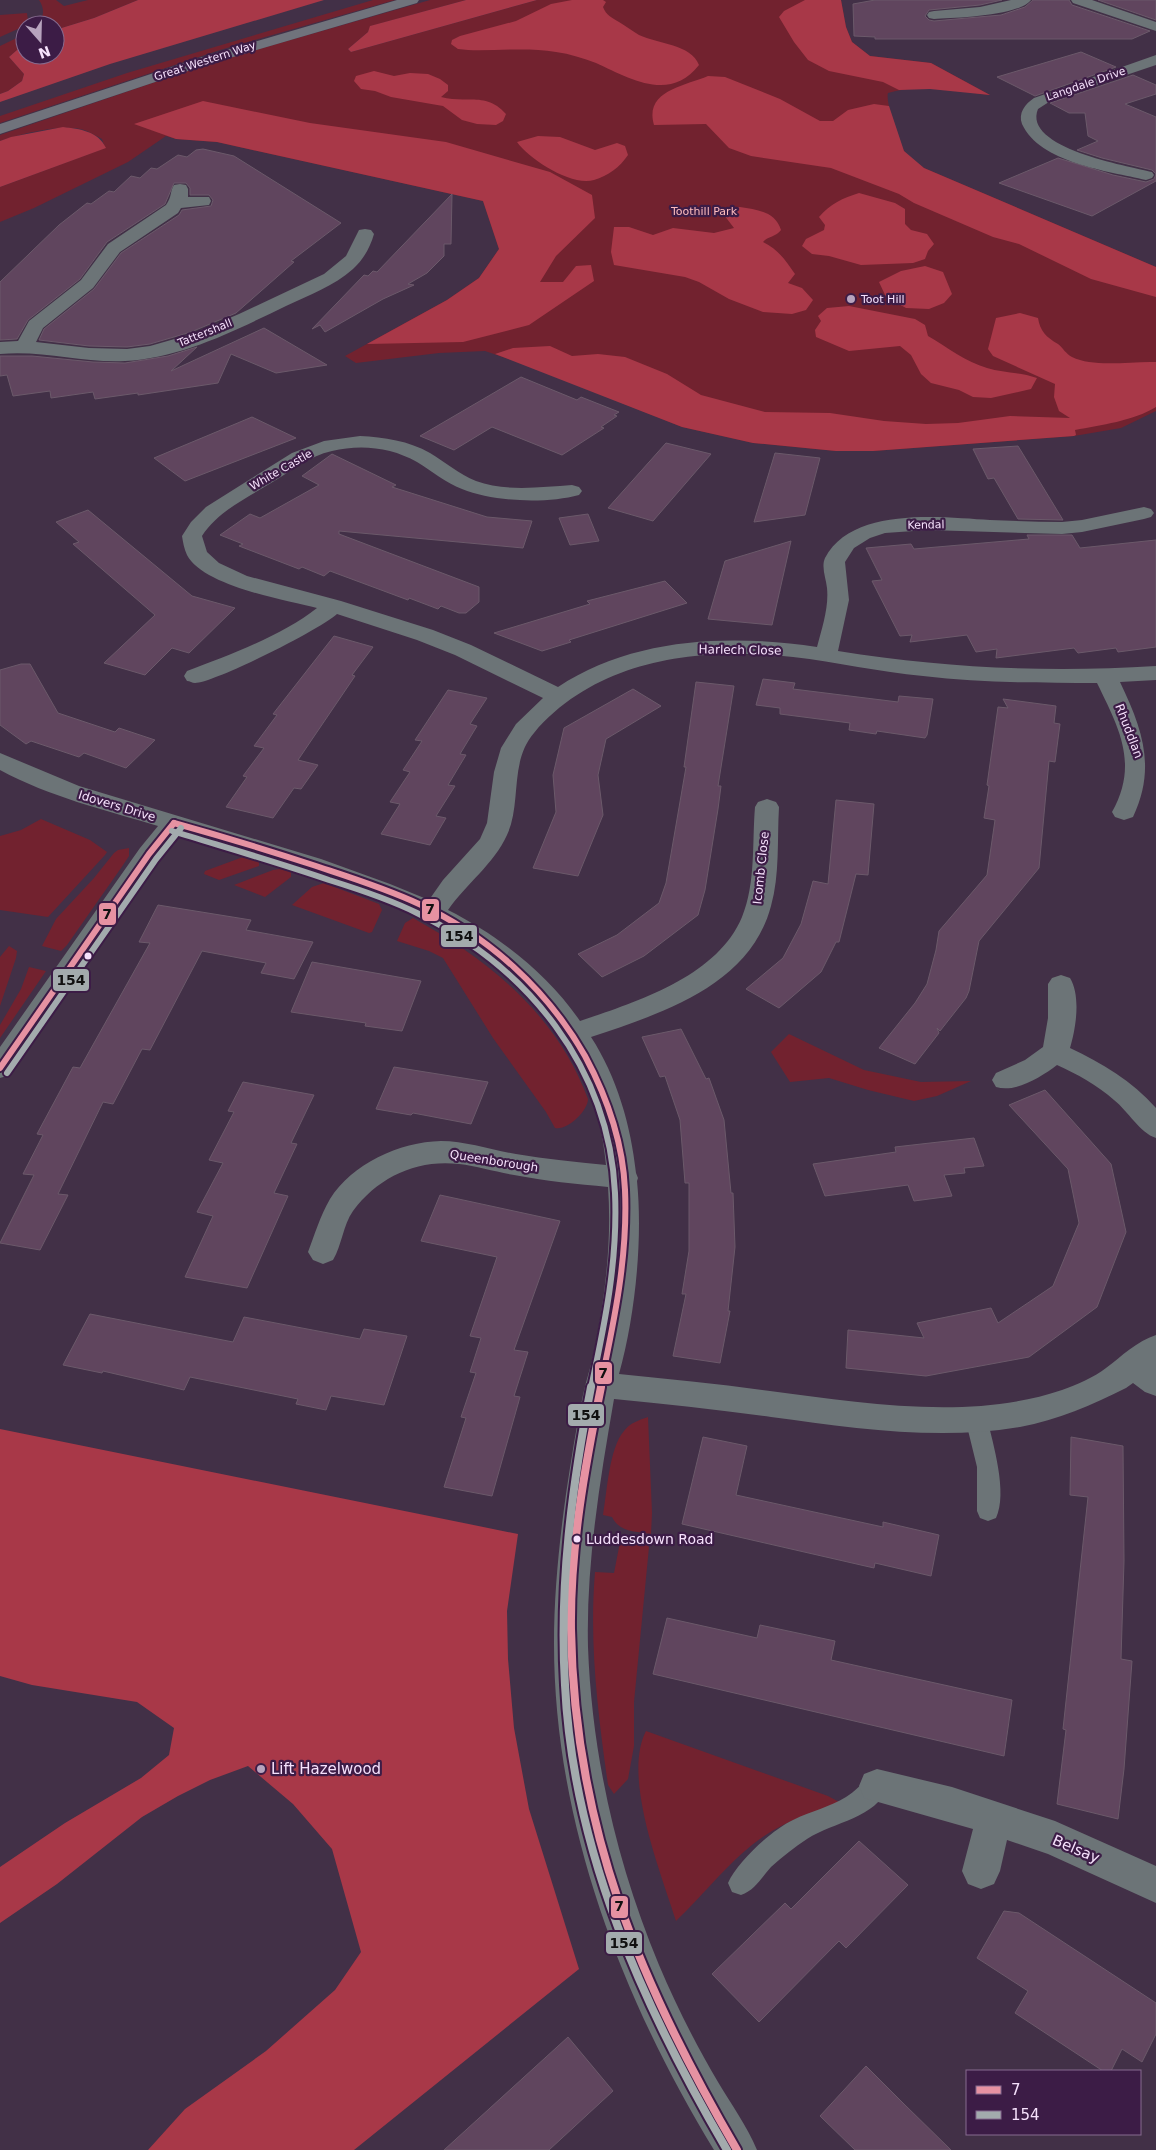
<svg xmlns="http://www.w3.org/2000/svg" width="1156" height="2150" viewBox="0 0 1156 2150" font-family="'DejaVu Sans',sans-serif">
<rect width="100%" height="100%" fill="#423047"/>
<g fill="#72222f">
<path d="M39,0H56L64,6L88,0H138L94,18L55,30V25H38C44,16 45,9 39,0Z"/>
<path d="M373,0H395L220,50L0,123V116L127,73Z"/>
<path d="M430,0H466L371,26L368,32L348,49L351,52L537,0H841L846,27L852,42L870,56L931,63L990,95C958,91 921,83 888,93C885,101 899,141 903,149C907,157 917,163 924,168L1156,267V411L1121,428L1074,436L873,451H836L753,443L682,427L529,366L485,351L439,353L356,363L345,356L447,300L479,278L499,249L483,201L217,142L176,139L166,136L128,162L34,208L0,222V187L105,148L102,139C96,136 90,132 84,130C64,123 20,134 0,141V135L214,62Z"/>
<path d="M27,13L28,21L20,28L0,37V15Z"/>
<path d="M25,34V43L9,57L24,74L22,81L8,91L0,94V46Z"/>
<path d="M41,819L90,840L107,852L105,855L48,917L0,910V836L21,830Z"/>
<path d="M129,848V856L121,868L67,945L61,951L42,946L56,919L94,878L114,853L118,850Z"/>
<path d="M243,857L259,862V866L219,880L204,874L205,871Z"/>
<path d="M273,870L280,869L291,872V877L265,897L234,885Z"/>
<path d="M324,883L379,904L382,910L372,932L369,933L292,905L312,887Z"/>
<path d="M413,918C489,960 557,1015 588,1099C588,1111 567,1131 555,1128L546,1112L493,1038L443,958L429,951L397,941L405,923Z"/>
<path d="M9,946L17,951L16,958L0,1006V957Z"/>
<path d="M29,967L46,971L0,1038V1025L21,989Z"/>
<path d="M789,1034L864,1070L921,1082L971,1081L937,1096L914,1101L868,1090L829,1078L790,1082L771,1052Z"/>
<path d="M648,1417L652,1513L651,1534C636,1531 620,1533 612,1517L603,1515C607,1493 609,1448 624,1431C630,1423 639,1420 648,1417Z"/>
<path d="M620,1542L647,1545L649,1547L634,1702V1746L628,1779L614,1794L608,1785C598,1714 589,1644 595,1572L614,1573Z"/>
<path d="M646,1731L828,1796L841,1803C817,1811 794,1818 772,1831C735,1853 707,1892 676,1921C661,1873 622,1777 646,1731Z"/>
</g>
<g fill="#a83848">
<path d="M138,0H324L110,64L0,102V94L8,91L22,81L24,74L9,57L25,43V55H55V30L94,18Z"/>
<path d="M466,0H537L351,52L348,49L368,32L370,26Z"/>
<path d="M572,0H603L606,2L603,7C606,15 612,18 619,22C626,26 632,31 639,35C658,44 691,44 699,65C670,103 629,78 596,63C583,58 570,54 556,52C527,47 497,51 468,50L458,49L451,44L452,40L460,36L516,21L551,4Z"/>
<path d="M805,0H841L846,27L852,42L870,56L931,63L990,95L930,89L899,90L883,82L829,71L808,60L794,42L779,17L784,11Z"/>
<path d="M374,71L394,76L410,73L428,74L440,79L448,85V91L441,97C466,104 486,91 506,114L503,121L496,125L477,124L462,120L443,106L391,97L375,91L361,89L354,81L356,76Z"/>
<path d="M708,76L725,77L780,99L820,121H833L848,110L874,104L889,106L904,151L924,168L1156,267V297L1091,279L1019,244L993,237L914,203L899,194L831,168L751,156L729,148L706,124L654,125C644,91 684,86 708,76Z"/>
<path d="M203,101L310,123L446,142L550,172L592,195L595,218L556,256L540,282H563L576,266L591,265L594,281L529,325L463,342L367,344L447,300L479,278L499,249L483,201L217,142L176,139L134,124Z"/>
<path d="M63,127C80,129 98,131 106,148L0,187V141L11,137Z"/>
<path d="M538,136L560,137L595,150L617,143L625,146L628,155C620,167 608,176 594,180C572,187 529,159 517,142Z"/>
<path d="M859,193L895,203L905,209V224L911,230L927,234L934,244L928,251L925,259L913,263L861,265L829,256L812,254L802,246L806,239L824,230L825,225L819,217C830,204 843,198 859,193Z"/>
<path d="M740,207C757,210 775,211 781,230C776,237 768,236 763,242C778,249 786,261 795,274L788,283L802,288L813,300L806,310L792,314L763,312L729,299L699,282L685,277L614,265L611,252L614,227H629L653,235L673,228L714,233L734,228L721,211L726,208Z"/>
<path d="M925,266L943,272L952,294L944,303L929,309L906,308L886,297L879,282L901,271Z"/>
<path d="M849,306L915,319L925,325L928,336C947,347 966,362 987,368C1003,373 1021,372 1037,378L1031,389L991,398L973,397L959,390L931,383L921,374L911,355L900,346L849,351L816,337L815,330L821,321L818,316L827,308Z"/>
<path d="M1020,313L1038,318C1040,331 1046,337 1058,344C1063,348 1066,354 1072,357C1094,368 1131,361 1156,362V407C1133,421 1101,425 1075,430L1076,435L1074,436L873,451H836L753,443L682,427L495,354L513,348L550,346L572,356L598,354L625,357L667,374L701,395L765,412L830,413L884,421L926,424L958,423L1010,416L1070,418L1059,411L1054,397L1055,384L993,356L988,349L996,318Z"/>
<path d="M0,1429L518,1534L507,1611L508,1659L514,1728L529,1809L579,1969L354,2150H148L185,2109L266,2051L335,1990L361,1952L332,1849L293,1804L248,1766L210,1780L178,1796L142,1817L57,1884L0,1923V1867L65,1823L141,1778L169,1755L174,1728L137,1702L32,1685L0,1676Z"/>
</g>
<g fill="#60455e" stroke="#6b596a">
<path d="M875,0H1002L980,5L929,10L925,16L929,20L934,21L1001,15L1025,7L1033,0H1069L1072,5L1150,31L1132,39H875V37L854,36L853,4Z"/>
<path d="M1098,0H1156V20Z"/>
<path d="M1081,52L1116,67L1035,96L997,77Z"/>
<path d="M1133,75L1156,85V94L1125,104L1156,117V181L1092,216L999,183L1058,158L1113,175L1146,182L1154,179L1156,174L1152,170L1102,158L1077,150L1098,141L1088,136L1085,113H1069L1050,103Z"/>
<path d="M203,149L234,156L341,223L291,261L294,262L236,313L191,332L150,344L127,347L89,346L39,340L44,329L94,289L121,253L179,215L182,210L211,206L213,200L209,195H190V188L186,183H174L165,204L107,242L80,279L28,320L17,339L0,340V282L59,225L87,203L91,204L109,191L114,192L131,176L140,178L151,168L157,169L178,155L187,157L196,150Z"/>
<path d="M452,194L451,244H444V256L427,273L408,284L414,285L383,299L325,332L320,325L312,329L364,275L368,276L373,271L377,272Z"/>
<path d="M264,328L327,365L276,373L231,354L218,383L138,395V393L95,399L93,392L51,398L50,391L13,396L7,375L0,376V356H32L93,362L125,363L168,356L197,347L171,371Z"/>
<path d="M521,377L577,400L581,397L619,412L614,415L617,416L601,427L604,428L562,455L492,427L454,450L420,436Z"/>
<path d="M252,417L296,438L185,481L154,458Z"/>
<path d="M666,443L711,454L653,521L608,508Z"/>
<path d="M1018,446L1032,469L1063,520L1018,519L994,478L988,479L973,449Z"/>
<path d="M775,453L820,458L805,515L754,522Z"/>
<path d="M332,454L396,485L392,487L487,517L532,521L523,548L339,531V534L479,587V602L466,613H459L441,606L438,609L409,598L408,600L330,571L324,576L302,567L299,569L239,546L243,544L220,535L250,514L260,518L319,485L302,476Z"/>
<path d="M88,510L192,596L235,608L189,653L172,648L145,675L104,663L155,615L73,544L79,542L56,522Z"/>
<path d="M588,514L599,541L570,545L559,518Z"/>
<path d="M1027,535H1072L1080,548L1156,540V647L1118,652L1116,648L1078,653L1074,648L996,658L997,649L976,652L967,635L910,642L912,635L900,636L872,581L882,580L866,548L911,544L914,549L1029,539Z"/>
<path d="M791,541L772,625L708,619L725,561Z"/>
<path d="M665,581L687,603L569,640L571,642L542,651L494,633L590,604L587,601Z"/>
<path d="M334,636L373,647L352,675L355,676L298,760L318,765L301,789L294,788L273,818L226,807L247,777L243,776L264,748L254,746L277,715L273,714Z"/>
<path d="M21,664H30L58,713L115,732L119,728L155,740L126,768L84,753L79,757L31,741L26,744L0,725V670Z"/>
<path d="M763,679L795,683L793,689L898,702L899,696L933,699L927,735L925,738L877,731L876,734L849,730L850,723L780,714V708L756,705Z"/>
<path d="M696,682L734,686L718,786H721L718,809L705,890L698,915L644,956L602,977L578,954L617,935L659,903L666,883L686,767H684Z"/>
<path d="M633,689L661,706L606,739L598,775L603,815L578,876L533,868L556,812L553,775L564,728Z"/>
<path d="M448,690L487,698L470,724L477,726L460,754L466,755L448,785L455,786L436,816L446,818L430,845L381,834L400,804L390,802L410,772L403,770L422,741L415,740Z"/>
<path d="M1003,699L1056,706L1054,723L1060,724L1055,762L1049,761L1039,868L979,941L969,991L966,998L940,1031L937,1028L939,1033L915,1064L879,1048L915,1003L927,984L936,950L939,931L987,875L995,820L984,818L989,786L987,785L998,707L1008,708Z"/>
<path d="M836,800L874,804L868,875L856,874L839,942H836L821,972L779,1008L746,989L783,958L801,924L813,881L828,884Z"/>
<path d="M158,905L251,920L246,930L313,942L294,979L261,973L266,963L202,951L150,1050L142,1049L113,1104L103,1102L58,1194L68,1195L40,1250L0,1243L34,1175L23,1174L43,1135L37,1134L73,1067L80,1068L150,943L139,942Z"/>
<path d="M312,962L421,981L402,1031L365,1026L366,1023L291,1012Z"/>
<path d="M681,1029L706,1079L709,1078L724,1120L731,1193H733L735,1247L728,1311H730L720,1363L673,1356L686,1294H682L689,1251V1183H685L680,1120L665,1076L660,1077L642,1037Z"/>
<path d="M394,1067L488,1082L471,1124L413,1113L411,1115L376,1109Z"/>
<path d="M243,1082L314,1095L291,1143L297,1144L274,1193L288,1196L247,1288L185,1277L213,1216L197,1212L223,1163L209,1160L234,1112L228,1111Z"/>
<path d="M1045,1090L1111,1164L1126,1232L1097,1307L1029,1357L926,1376L846,1368L848,1330L924,1338L917,1323L991,1308L998,1323L1053,1286L1079,1223L1068,1169L1009,1105Z"/>
<path d="M974,1138L984,1166L964,1168L965,1173L944,1175L952,1196L914,1201L908,1185L825,1196L813,1164L896,1152L895,1147Z"/>
<path d="M440,1195L560,1221L514,1350L528,1352L514,1396L520,1397L492,1496L444,1487L466,1418L461,1417L476,1373L470,1372L481,1338L470,1336L497,1257L421,1241Z"/>
<path d="M90,1314L233,1342L244,1317L360,1339L364,1329L407,1336L384,1405L331,1396L326,1410L296,1404L298,1399L190,1377L184,1390L103,1371L102,1373L63,1365Z"/>
<path d="M703,1437L747,1446L736,1495L883,1527V1522L939,1535L931,1576L875,1563L874,1568L682,1524Z"/>
<path d="M1071,1437L1123,1446L1124,1561L1121,1659L1132,1661L1124,1769L1118,1819L1057,1804L1066,1730L1063,1729L1088,1497L1070,1495Z"/>
<path d="M667,1618L757,1638L760,1625L835,1641L831,1660L1012,1700L1004,1756L653,1674Z"/>
<path d="M859,1841L908,1885L846,1948L839,1941L759,2022L712,1974L785,1903L791,1909Z"/>
<path d="M1004,1911L1019,1913L1156,2003V2034L1142,2062L1122,2049L1111,2071H1103L1015,2013L1028,1991L977,1958Z"/>
<path d="M568,2037L613,2091L549,2150H444Z"/>
<path d="M866,2066L904,2104L951,2150H855L820,2116Z"/>
</g>
<g fill="none" stroke-linecap="round" stroke-linejoin="round">
<g fill="#6c7477" fill-rule="evenodd">
<path d="M976,1409L984,1412L987,1418C993,1444 1008,1493 996,1518L988,1521L980,1518L977,1511V1467L965,1418L968,1412Z"/>
<path d="M877,1774L886,1778L889,1786C875,1819 835,1821 807,1839C795,1847 782,1857 771,1867C761,1878 755,1890 741,1895L732,1892L728,1883C738,1861 772,1830 793,1820C811,1811 830,1807 846,1797C858,1790 864,1779 877,1774Z"/>
</g>
<g fill="#6c7477" fill-rule="evenodd">
<path d="M1011,0H1031C1019,16 954,18 934,19L929,18L927,15L929,12L934,11L980,7Z"/>
<path d="M1071,0H1092L1156,22V31L1073,3Z"/>
<path d="M1156,55V65L1052,100L1038,109C1022,148 1128,166 1152,172L1154,175L1152,178L1146,180C1108,171 1040,163 1022,124C1018,113 1025,104 1034,98Z"/>
<path d="M180,184L186,185L188,189V197H209L211,201L209,205L181,208L178,213L120,252L93,288L43,328L36,342L89,348L127,349L150,346L192,334L239,314L324,274L346,256L359,230L365,229L371,230L374,234C370,248 363,260 353,269C334,286 309,295 286,306C236,330 182,358 125,361C82,363 43,350 0,354V342L18,341L29,321L81,280L108,244L166,205C172,197 170,191 174,185Z"/>
<path d="M360,436C384,437 409,441 430,453C445,462 459,474 476,481C505,492 542,487 572,485L579,487L582,491L579,495C546,504 494,502 462,489C446,483 432,471 417,462C391,447 360,444 332,451C309,456 291,471 271,483C247,498 218,511 202,536L207,552L219,563L247,576L341,601L433,630L471,645L558,687C633,637 731,634 817,647C822,628 829,607 827,588C826,578 821,567 825,558C852,506 942,517 990,520C1014,521 1038,522 1062,522L1082,520L1144,507L1151,509L1154,513L1151,517L1144,519L1082,532L1062,534L928,530L885,533L870,538L854,548L845,562L849,600L838,651C944,668 1049,673 1156,666V680L1120,682C1143,730 1156,768 1133,817L1124,820L1115,817L1112,812C1139,764 1119,728 1097,683C1039,683 981,683 923,676C879,672 837,662 793,657C701,647 598,658 534,733C509,762 522,803 507,835C494,864 466,884 448,910C498,935 548,974 580,1021C636,1002 717,977 742,917C756,883 752,842 755,807L758,802L767,799L776,802L779,807C777,840 780,874 771,906C750,986 660,1014 591,1037C617,1077 631,1126 636,1173L638,1178L637,1181C643,1240 635,1317 619,1374C670,1379 720,1384 770,1391C863,1403 971,1421 1062,1390C1076,1385 1095,1377 1106,1368C1122,1356 1137,1341 1156,1335V1396L1145,1392L1133,1383L1126,1388C1092,1405 1058,1420 1020,1427C938,1441 853,1428 771,1417C719,1410 666,1404 614,1399C600,1480 586,1564 588,1647C592,1756 617,1864 659,1965C676,2005 696,2045 718,2082C731,2104 747,2126 757,2150H714C622,1999 554,1823 554,1644C554,1594 559,1544 566,1494C571,1461 576,1428 583,1395C586,1381 591,1366 594,1352C605,1299 612,1241 608,1187C577,1184 545,1181 514,1175C496,1172 477,1166 459,1164C417,1159 378,1177 353,1211C343,1225 342,1245 333,1260L323,1264L313,1260L308,1252C315,1234 320,1216 330,1199C352,1164 399,1142 441,1141C466,1141 491,1150 516,1154C546,1159 576,1162 606,1165C586,944 357,884 180,832L158,860L10,1075L0,1078V1047L140,848L158,826C105,810 50,797 0,770V753L79,786L321,859L390,884L429,900L443,880L480,839L487,823L494,772L501,748L516,724L543,698L455,655L417,640L337,614C321,629 214,683 195,683C192,683 190,681 187,681L184,676L187,671C228,656 283,635 317,608C285,600 203,586 187,555C184,549 183,542 182,536L191,522L206,507L292,453L324,441Z"/>
<path d="M1061,975L1070,978C1081,996 1076,1028 1070,1048C1102,1063 1132,1081 1156,1108V1138C1140,1133 1128,1111 1114,1100C1097,1085 1077,1074 1057,1065C1041,1077 1016,1093 996,1087L992,1080L996,1073L1025,1060L1043,1047L1048,1018V984L1052,978Z"/>
<path d="M877,1769L952,1787L1055,1821L1156,1866V1903L1048,1854L1007,1840L1000,1871L994,1884L981,1889L968,1884L962,1871L973,1829L864,1798L859,1786L864,1774Z"/>
</g>
<path fill="#70737c" fill-rule="evenodd" d="M397,0H419L417,3L209,64L0,134V124L199,58Z"/>
<defs>
<g id="bus-1-far1">
<path d="M174,823C221,836 267,850 313,865C349,877 385,888 419,904C488,936 547,989 585,1056C607,1097 623,1143 625,1190C628,1257 614,1322 600,1388"/>
<path d="M0,1068L149,854L174,823"/>
</g>
<path id="bus-1" d="M601,1387C585,1466 570,1548 571,1629C574,1827 639,1982 737,2150"/>
<g id="bus-2-far1">
<path d="M172,831C224,847 277,862 329,880C358,889 389,899 417,913C528,967 609,1067 615,1193C618,1260 605,1323 591,1388"/>
<path d="M7,1073L156,859L181,828"/>
</g>
<path id="bus-2" d="M591,1387C572,1485 559,1585 565,1685C573,1852 644,2008 727,2150"/>
</defs>
<use href="#bus-1-far1" stroke="#3c1c46" stroke-width="10"/>
<use href="#bus-1" stroke="#3c1c46" stroke-width="12"/>
<use href="#bus-2-far1" stroke="#3c1c46" stroke-width="10"/>
<use href="#bus-2" stroke="#3c1c46" stroke-width="12"/>
<use href="#bus-1-far1" stroke="#e692a2" stroke-width="6"/>
<use href="#bus-1" stroke="#e692a2" stroke-width="8"/>
<use href="#bus-2-far1" stroke="#a3abad" stroke-width="6"/>
<use href="#bus-2" stroke="#a3abad" stroke-width="8"/>
</g>
<g fill="#b7a3bd" stroke="#3c1c46" stroke-width="2">
<circle cx="851" cy="299" r="5"/>
<circle cx="261" cy="1769" r="5"/>
</g>
<g fill="#f6e1fc" stroke="#3c1c46" stroke-width="2">
<circle cx="88" cy="956" r="4.5"/>
<circle cx="577" cy="1539" r="4.5"/>
</g>
<g text-anchor="middle" dominant-baseline="central" stroke-width="4.5" stroke-linejoin="round" paint-order="stroke">
<g font-size="11" fill="#f6e1fc" stroke="#3c1c46">
<text transform="translate(205 61) rotate(-18)">Great Western Way</text>
<text transform="translate(1086 84) rotate(-19)">Langdale Drive</text>
<text transform="translate(205 333) rotate(-22)">Tattershall</text>
<text transform="translate(281 470) rotate(-30)">White Castle</text>
<text transform="translate(926 525) rotate(-1)">Kendal</text>
</g>
<g font-size="11" fill="#febcbd" stroke="#3c1c46">
<text x="704" y="211">Toothill Park</text>
</g>
<g font-size="11" fill="#f6e1fc" stroke="#3c1c46" text-anchor="start">
<text x="861" y="299">Toot Hill</text>
</g>
<g font-size="12" fill="#f6e1fc" stroke="#3c1c46">
<text transform="translate(740 650) rotate(1)">Harlech Close</text>
<text transform="translate(1129 731) rotate(69)">Rhuddlan</text>
<text transform="translate(117 806) rotate(17)">Idovers Drive</text>
<text transform="translate(761 868) rotate(-84)">Icomb Close</text>
<text transform="translate(494 1161) rotate(9)">Queenborough</text>
</g>
<g font-size="14" fill="#f6e1fc" stroke="#3c1c46" text-anchor="start">
<text x="586" y="1539">Luddesdown Road</text>
</g>
<g font-size="15" fill="#f6e1fc" stroke="#3c1c46" text-anchor="start">
<text x="271" y="1769">Lift Hazelwood</text>
</g>
<g font-size="15" fill="#f6e1fc" stroke="#3c1c46">
<text transform="translate(1076 1849) rotate(23)">Belsay</text>
</g>
</g>
<g stroke="#3c1c46" stroke-width="2">
<rect x="421" y="898" width="19" height="24" rx="5" fill="#e692a2"/>
<rect x="98" y="902" width="19" height="24" rx="5" fill="#e692a2"/>
<rect x="440" y="924" width="38" height="24" rx="5" fill="#a3abad"/>
<rect x="52" y="968" width="38" height="24" rx="5" fill="#a3abad"/>
<rect x="594" y="1361" width="19" height="24" rx="5" fill="#e692a2"/>
<rect x="567" y="1403" width="38" height="24" rx="5" fill="#a3abad"/>
<rect x="610" y="1895" width="19" height="24" rx="5" fill="#e692a2"/>
<rect x="605" y="1931" width="38" height="24" rx="5" fill="#a3abad"/>
</g>
<g font-size="14" text-anchor="middle" font-weight="bold" fill="#111">
<text x="430" y="914">7</text>
<text x="107" y="919">7</text>
<text x="459" y="941">154</text>
<text x="71" y="985">154</text>
<text x="603" y="1378">7</text>
<text x="586" y="1420">154</text>
<text x="619" y="1911">7</text>
<text x="624" y="1948">154</text>
</g>
<rect x="966" y="2070" width="175" height="65" fill="#3c1c46" stroke="#866b8f"/>
<rect x="976" y="2086" width="25" height="8" fill="#e692a2" stroke="#866b8f"/>
<text x="1011" y="2095" font-size="15" fill="#f6e1fc">7</text>
<rect x="976" y="2111" width="25" height="8" fill="#a3abad" stroke="#866b8f"/>
<text x="1011" y="2120" font-size="15" fill="#f6e1fc">154</text>
<g transform="translate(40 40) rotate(160)"><circle r="24" fill="#3c1c46" stroke="#866b8f"/>
<path d="M0-4L9 19L0 12L-9 19Z" fill="#b7a3bd"/>
<text y="-8" font-size="14" font-weight="bold" text-anchor="middle" fill="#f6e1fc">N</text>
</g>
</svg>
